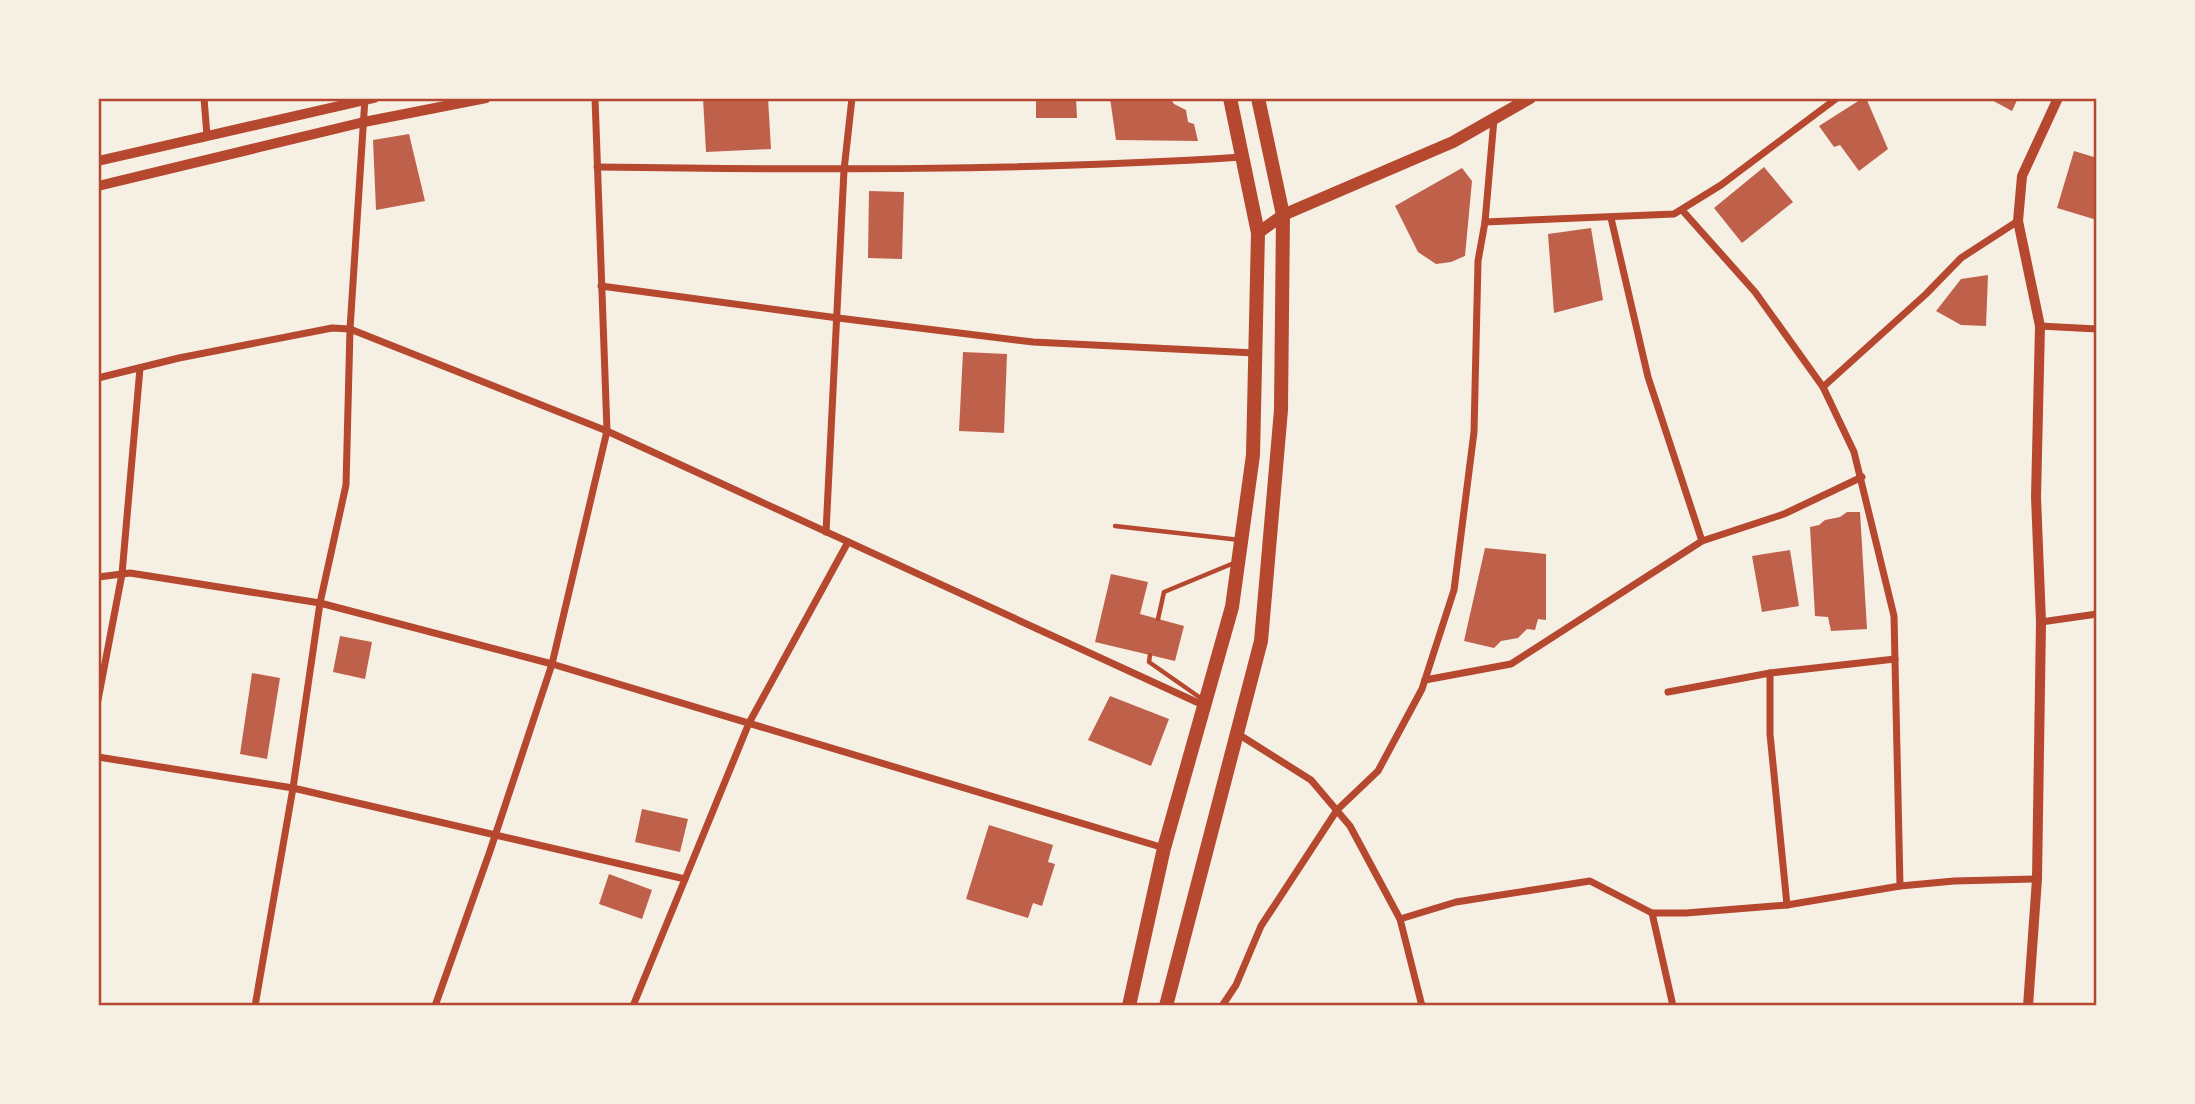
<svg xmlns="http://www.w3.org/2000/svg" width="2195" height="1104" viewBox="0 0 2195 1104" font-family="'Space Grotesk',sans-serif">
<rect width="100%" height="100%" fill="#f6efe4"/>
<g fill="#bf614a">
<path d="M703,98H768L771,149L706,152Z"/>
<path d="M1036,98H1076L1077,118H1036Z"/>
<path d="M1110,98H1170L1174,104L1186,110L1188,122L1194,124L1198,141L1116,140Z"/>
<path d="M1863,98H1866L1888,149L1859,171L1840,145L1834,147L1819,126Z"/>
<path d="M1988,98H2018L2012,111Z"/>
<path d="M409,134L425,201L376,210L373,140Z"/>
<path d="M2074,151L2097,158V220L2057,208Z"/>
<path d="M1764,167L1793,202L1742,243L1714,208Z"/>
<path d="M1462,168L1472,181L1465,256L1451,262L1436,264L1418,252L1395,206Z"/>
<path d="M869,191L904,192L902,259L868,258Z"/>
<path d="M1591,228L1603,300L1554,313L1548,234Z"/>
<path d="M1988,275L1986,326L1961,325L1936,311L1961,279Z"/>
<path d="M963,352L1007,354L1004,433L959,431Z"/>
<path d="M1847,512H1860L1867,629L1831,631L1828,617L1815,616L1810,527L1819,525L1825,520L1840,517Z"/>
<path d="M1485,548L1546,554V620L1538,619L1535,630L1527,629L1518,638L1501,641L1494,648L1464,641Z"/>
<path d="M1790,550L1799,606L1762,612L1752,556Z"/>
<path d="M1111,574L1148,582L1140,614L1184,626L1175,661L1095,642Z"/>
<path d="M340,636L372,642L365,679L333,672Z"/>
<path d="M252,673L280,678L267,759L240,754Z"/>
<path d="M1110,696L1169,719L1151,766L1088,740Z"/>
<path d="M642,809L688,819L680,852L635,842Z"/>
<path d="M989,825L1053,845L1048,862L1055,864L1042,906L1033,903L1028,918L966,899Z"/>
<path d="M609,874L652,890L642,919L599,904Z"/>
</g>
<g fill="none" stroke-linecap="round" stroke-linejoin="round">
<g stroke="#b5482f" stroke-width="4.5">
<path d="M1115,526L1240,540"/>
<path d="M1158,619L1164,592L1234,563"/>
<path d="M1150,655L1149,662L1202,699"/>
</g>
<g stroke="#b5482f" stroke-width="7">
<path d="M204,98L207,136"/>
<path d="M597,167C812,170 1027,171 1242,157"/>
<path d="M1682,210L1755,292L1823,387L1854,452L1894,616L1900,886"/>
<path d="M1611,218L1648,377L1702,541"/>
<path d="M1485,222L1674,214L1721,185L1837,98"/>
<path d="M601,286L838,318L1033,342L1255,353"/>
<path d="M2040,326L2097,329"/>
<path d="M98,378L179,358L332,328L350,329L607,431L1203,705"/>
<path d="M1823,387L1926,294L1961,258L2018,221"/>
<path d="M826,532L844,170L852,98"/>
<path d="M98,577L130,573L320,603L552,664L1164,848"/>
<path d="M2041,622L2097,614"/>
<path d="M1425,680L1511,664L1702,541L1784,514L1862,477"/>
<path d="M1668,692L1770,673"/>
<path d="M98,700L122,574L140,368"/>
<path d="M1238,734L1311,780L1350,826L1400,919L1422,1006"/>
<path d="M98,757L293,788L685,879"/>
<path d="M1787,905L1770,734V673L1895,659"/>
<path d="M1652,913L1673,1006"/>
<path d="M1400,919L1456,902L1590,881L1652,913H1686L1787,905L1900,886L1954,881L2037,879"/>
<path d="M255,1006L293,788L320,603L346,485L350,329L365,98"/>
<path d="M435,1006L490,851L552,664L607,431L595,98"/>
<path d="M633,1006L749,723L848,542"/>
<path d="M1222,1006L1236,985L1261,926L1337,810L1378,771L1422,689L1454,590L1474,432L1478,261L1485,222L1494,119"/>
</g>
<g stroke="#b5482f" stroke-width="10">
<path d="M98,161L374,98"/>
<path d="M98,186L364,122L486,98"/>
<path d="M2028,1006L2037,879L2041,622L2036,497L2040,326L2018,221L2022,176L2058,98"/>
</g>
<path stroke="#b5482f" stroke-width="12" d="M1258,233L1283,215L1453,142L1530,98"/>
<g stroke="#b5482f" stroke-width="14">
<path d="M1129,1006L1164,848L1232,607L1253,455L1258,233L1230,98"/>
<path d="M1166,1006L1261,641L1281,410L1283,215L1258,98"/>
</g>
</g>
<rect width="2195" height="1104" fill="none" stroke="#f6efe4" stroke-width="200"/>
<rect x="100" y="100" width="1995" height="904" fill="none" stroke="#b5482f" stroke-width="2.5"/>
</svg>
